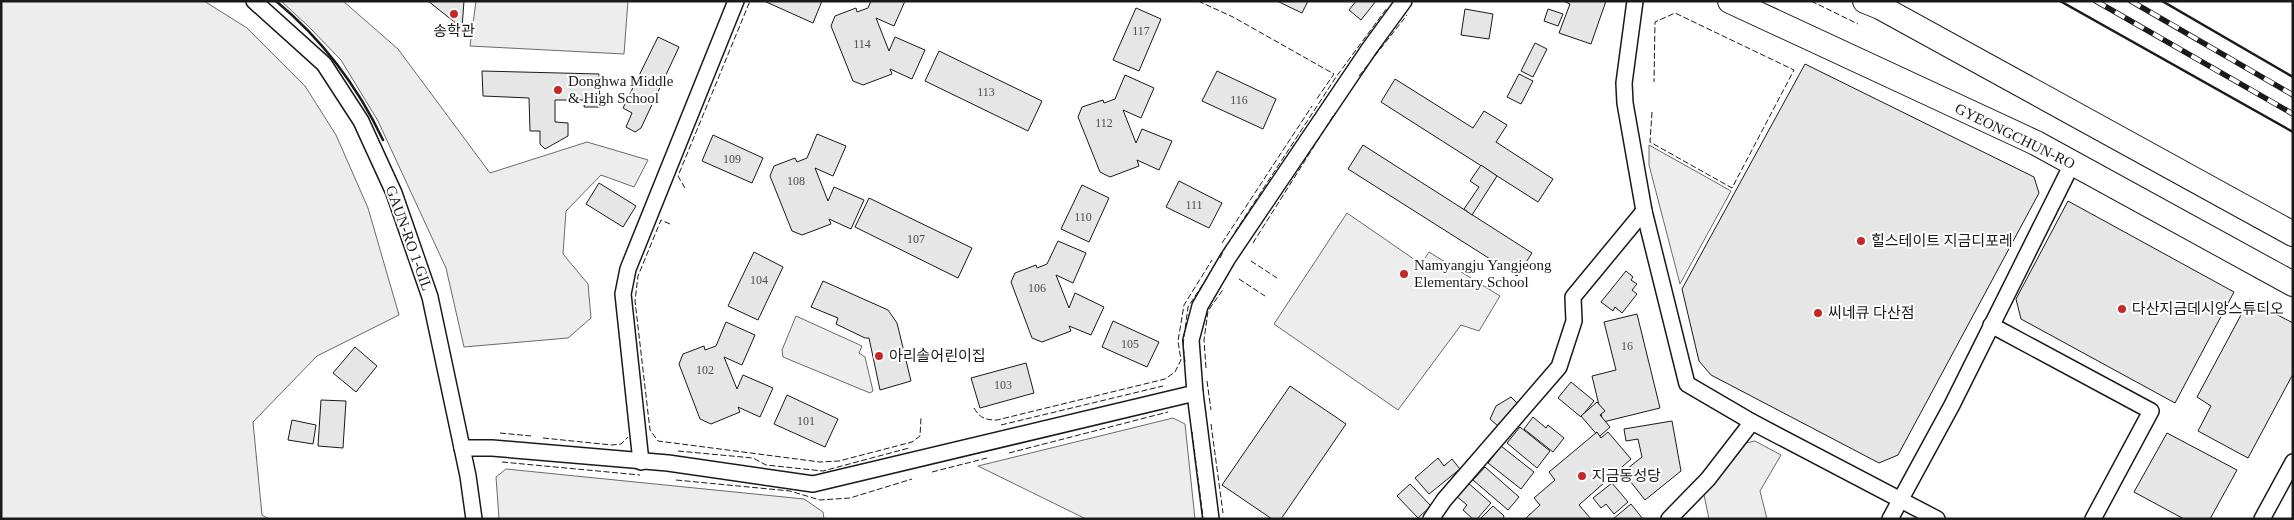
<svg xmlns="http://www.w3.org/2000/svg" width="2294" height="520" font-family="'Times New Roman','Noto Sans KR',serif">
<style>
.green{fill:#ededed;stroke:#6a6a6a}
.building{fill:#e6e6e6;stroke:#1a1a1a}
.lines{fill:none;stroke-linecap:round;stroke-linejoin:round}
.minor-casing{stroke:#1a1a1a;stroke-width:18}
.primary-casing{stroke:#1a1a1a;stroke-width:26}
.minor{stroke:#fff;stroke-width:15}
.primary{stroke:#fff;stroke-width:24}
.rail-casing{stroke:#1a1a1a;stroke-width:5.5}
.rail{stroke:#fff;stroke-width:4;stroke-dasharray:11;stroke-linecap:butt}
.fence{stroke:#1a1a1a;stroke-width:1;stroke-dasharray:6 2.5;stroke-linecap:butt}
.wall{stroke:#1a1a1a;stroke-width:2.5}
.poi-dot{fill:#c62828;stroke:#fff;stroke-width:2}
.labels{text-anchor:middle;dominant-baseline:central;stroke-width:4;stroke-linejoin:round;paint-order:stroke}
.number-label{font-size:12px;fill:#4d4d4d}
.poi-label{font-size:15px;fill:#1a1a1a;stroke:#fff;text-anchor:start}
.street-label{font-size:15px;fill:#1a1a1a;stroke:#fff}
</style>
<rect width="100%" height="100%" fill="#fff"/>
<g class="green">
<path d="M1,1H204L247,28L305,86L336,135L368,208L399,315L317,356L253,422L262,515L269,519H1Z"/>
<path d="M281,1H343L398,49L490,173L587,142L648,160L634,187L601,175L566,211L563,254L588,284L591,318L568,338L464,347L446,268L378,121L341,60L308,26Z"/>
<path d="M476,1H628L624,54L470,46Z"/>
<path d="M1649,145L1731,191L1680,284L1649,165Z"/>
<path d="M1347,213L1421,264L1429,252L1500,296L1479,331L1461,325L1398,410L1274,324Z"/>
<path d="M796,316L862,346L859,353L865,357L873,391L870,393L783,357L782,350Z"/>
<path d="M1173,418L1185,424L1195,519H1086L978,466Z"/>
<path d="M1755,441L1781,455L1760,491L1767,519H1709L1704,495L1741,444Z"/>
<path d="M506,469L804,499L823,512L824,519H499L496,477Z"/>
</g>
<g class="building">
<path d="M428,1H464L462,28Z"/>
<path d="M764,1H822L813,23Z"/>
<path d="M871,1H905L894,26L876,18L889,51L895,37L925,50L912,79L890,69L892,74L863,85L853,81L831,26L835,16L856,8L857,12L868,8Z"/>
<path d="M1277,1H1308L1302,13Z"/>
<path d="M1356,1H1376L1361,20L1349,10Z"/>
<path d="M1563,1H1606L1591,44L1559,33L1570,4Z"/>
<path d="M1136,8L1161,19L1139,71L1113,60Z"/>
<path d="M1465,9L1493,14L1489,39L1461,35Z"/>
<path d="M1548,9L1563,14L1558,26L1544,21Z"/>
<path d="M658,37L679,47L641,128L635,132L626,127L632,113L623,108Z"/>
<path d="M1535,43L1547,49L1533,77L1521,71Z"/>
<path d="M939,51L1042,101L1028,131L925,81Z"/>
<path d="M1805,64L2034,177L2039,193L1898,455L1879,463L1711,375L1699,361L1682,289Z"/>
<path d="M482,71L599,74L600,107H584L585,100H555V122L568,123V136L545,149L540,144V131H530L529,98L483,96Z"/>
<path d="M1217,71L1276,99L1263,129L1202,101Z"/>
<path d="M1519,74L1533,81L1521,104L1507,97Z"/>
<path d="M1125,75L1154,88L1141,118L1123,110L1136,143L1142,129L1172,141L1159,170L1137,160L1139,166L1110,177L1100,172L1078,117L1082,107L1103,100L1104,103L1115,99Z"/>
<path d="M1395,79L1473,128L1484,111L1507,125L1496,142L1553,179L1538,202L1381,102Z"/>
<path d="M817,134L846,146L833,176L815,168L828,201L834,187L864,200L851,229L829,219L831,224L802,235L792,231L770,176L774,166L795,158L797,162L807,158Z"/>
<path d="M713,135L763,158L752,183L702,161Z"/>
<path d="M1363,145L1532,253L1517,276L1348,169Z"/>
<path d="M1481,165L1497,176L1472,215L1464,209L1479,187L1470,181Z"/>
<path d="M1179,181L1222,203L1209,228L1166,207Z"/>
<path d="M599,183L636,206L623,227L586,204Z"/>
<path d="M1082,185L1109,198L1089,242L1061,229Z"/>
<path d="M869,198L972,248L958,278L855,227Z"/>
<path d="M2068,201L2234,292L2175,403L2021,319L2016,299Z"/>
<path d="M1058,241L1086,253L1073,283L1056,275L1069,308L1075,293L1104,307L1091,335L1069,326L1071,331L1042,342L1032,338L1011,282L1015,273L1036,265L1037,268L1047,264Z"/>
<path d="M754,252L783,267L758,320L728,306Z"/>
<path d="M1626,271L1633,277L1631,280L1637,284L1632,290L1637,294L1622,313L1615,307L1613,311L1601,302Z"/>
<path d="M823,281L888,310L897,323L911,381L880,390L869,338H865L836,324L838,318L811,307Z"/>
<path d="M2249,300L2293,323V374L2248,458L2198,431L2211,406L2197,397Z"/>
<path d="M1637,314L1660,408L1603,422L1592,376L1616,370L1604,322Z"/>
<path d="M1113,321L1159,342L1147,367L1102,347Z"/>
<path d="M726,322L755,335L742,365L724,357L737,389L743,375L773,388L760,417L738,407L740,412L711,424L700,419L679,364L683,354L704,346L705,350L716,346Z"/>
<path d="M355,347L377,366L356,392L333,373Z"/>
<path d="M1026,363L1034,393L980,408L971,378Z"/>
<path d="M1571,382L1594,401L1581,417L1558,398Z"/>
<path d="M1290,386L1346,424L1281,519H1272L1222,485Z"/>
<path d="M787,395L838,419L825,447L774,424Z"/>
<path d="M1511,397L1518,404L1498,426L1490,419L1496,406Z"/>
<path d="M321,400L346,401L343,448L318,446Z"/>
<path d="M1597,402L1605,411L1600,415L1610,427L1599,437L1581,416Z"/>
<path d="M1533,417L1546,428L1548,425L1564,438L1553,452L1524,429Z"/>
<path d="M292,420L316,425L313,444L288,440Z"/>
<path d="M1672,421L1681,471L1645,500L1623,472L1642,457L1638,439L1626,441L1624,429Z"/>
<path d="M1520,427L1550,451L1537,468L1507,443Z"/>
<path d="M1597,432L1601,438L1608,432L1631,459L1579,505L1591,519H1525L1540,505L1534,498L1555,480L1549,472Z"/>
<path d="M2167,433L2237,470L2210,519H2184L2134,492Z"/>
<path d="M1501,446L1534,472L1521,489L1488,463Z"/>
<path d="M1438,458L1444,466L1452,459L1460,469L1429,494L1415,478Z"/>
<path d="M1485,467L1519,497L1508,510L1473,480Z"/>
<path d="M1467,482L1491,503L1477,519H1473L1463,510L1467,505L1455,495Z"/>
<path d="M1612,483L1628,502L1614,514L1606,504L1601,508L1593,498Z"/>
<path d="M1410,484L1431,506L1418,518L1397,496Z"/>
<path d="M1631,504L1643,519H1613Z"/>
<path d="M1493,506L1504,516L1503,519H1480Z"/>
</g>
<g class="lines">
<g class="minor-casing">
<g id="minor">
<path d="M254,1L324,64L361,121L394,193L430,297L468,476L474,519"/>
<path d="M1635,1L1624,83L1625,103L1644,211L1687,384L1752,422L1708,479L1669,519"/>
<path d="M1991,325L2151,411L2093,519"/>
<path d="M1752,422L1937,519"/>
<path d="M462,448H492L668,463L813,484L1195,393"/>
<path d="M641,462L623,294L628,269L736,1"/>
<path d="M1211,519L1195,393L1191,340L1200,306L1228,258L1369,49L1404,1"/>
<path d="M1431,519L1444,500L1559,367L1574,321L1573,297L1644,211"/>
<path d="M1890,519L1952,405L2072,164"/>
<path d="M2262,519L2293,462"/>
</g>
</g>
<g class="primary-casing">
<g id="primary">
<path d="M1730,1L2036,143L2293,284"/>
<path d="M1865,1L1880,7L2293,234"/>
</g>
</g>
<use href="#minor" class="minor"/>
<use href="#primary" class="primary"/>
<g class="rail-casing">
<g id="rail">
<path d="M2096,1L2293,114"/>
<path d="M2131,1L2293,95"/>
</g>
</g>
<use href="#rail" class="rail"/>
<g class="fence">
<path d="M1198,1L1233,17L1334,74L1316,100"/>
<path d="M1811,1L1858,24"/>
<path d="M1359,76L1407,15"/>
<path d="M1652,112L1650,142L1732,188L1794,70L1675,13L1655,22L1654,82"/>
<path d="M685,188L678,176L750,1"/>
<path d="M670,224L661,220L638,276L635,301L650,430L658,441L820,462L839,461L912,442L920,436L921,418"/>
<path d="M1235,232L1336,77L1387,8"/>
<path d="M1222,243L1312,106"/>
<path d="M1253,243L1335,113"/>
<path d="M1220,258L1227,244"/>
<path d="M1251,261L1277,278"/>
<path d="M1239,279L1265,296"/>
<path d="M1185,362L1183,345L1188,307L1207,278"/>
<path d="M1206,368L1204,340L1208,311L1224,288"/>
<path d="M1207,381L1211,410"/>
<path d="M974,408C980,418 985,420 997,420L1165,379L1175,372L1181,360L1178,341L1184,305L1212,260"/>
<path d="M1211,424L1223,513"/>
<path d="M1001,425L1163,386"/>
<path d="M1192,432L1203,517"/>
<path d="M500,433L531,436"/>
<path d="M543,438L612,445L621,444L628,437"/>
<path d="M678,451L753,458L766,465L823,471L909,448"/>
<path d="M1009,453L1168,412"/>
<path d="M502,462L640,475"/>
<path d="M932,472L987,458"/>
<path d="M676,480L790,491L820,500L850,498L912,479"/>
</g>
<g class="wall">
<path d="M276,1C323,40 357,85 383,140"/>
<path d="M2060,1L2293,132"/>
<path d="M2162,1L2293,77"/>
</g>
</g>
<g class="poi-dot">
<circle cx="454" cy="14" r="5"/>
<circle cx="558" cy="90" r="5"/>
<circle cx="1861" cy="241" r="5"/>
<circle cx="1404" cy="274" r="5"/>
<circle cx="2122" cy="309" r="5"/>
<circle cx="1818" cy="313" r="5"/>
<circle cx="879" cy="356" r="5"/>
<circle cx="1582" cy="476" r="5"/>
</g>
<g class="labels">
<g class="number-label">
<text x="1141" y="31">117</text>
<text x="862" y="44">114</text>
<text x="986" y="92">113</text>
<text x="1239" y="100">116</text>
<text x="1104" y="123">112</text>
<text x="732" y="159">109</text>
<text x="796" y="181">108</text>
<text x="1194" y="205">111</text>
<text x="1083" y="217">110</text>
<text x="916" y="239">107</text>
<text x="759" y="280">104</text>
<text x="1037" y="288">106</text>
<text x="1130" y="344">105</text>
<text x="1627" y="346">16</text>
<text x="705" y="370">102</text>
<text x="1003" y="385">103</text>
<text x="806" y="421">101</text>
</g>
<g class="poi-label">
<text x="454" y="31" text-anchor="middle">송학관</text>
<text x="568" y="81">Donghwa Middle<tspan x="568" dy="17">&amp; High School</tspan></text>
<text x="1871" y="241">힐스테이트 지금디포레</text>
<text x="1414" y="265">Namyangju Yangjeong<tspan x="1414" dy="17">Elementary School</tspan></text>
<text x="2132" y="309">다산지금데시앙스튜디오</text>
<text x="1828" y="313">씨네큐 다산점</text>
<text x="889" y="356">아리솔어린이집</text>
<text x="1592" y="476">지금동성당</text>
</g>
<g class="street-label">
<text transform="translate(2015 136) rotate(26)">GYEONGCHUN-RO</text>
<text transform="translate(409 238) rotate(70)">GAUN-RO 1-GIL</text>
</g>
</g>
<rect width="2294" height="520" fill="none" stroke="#1a1a1a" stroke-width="5"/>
</svg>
